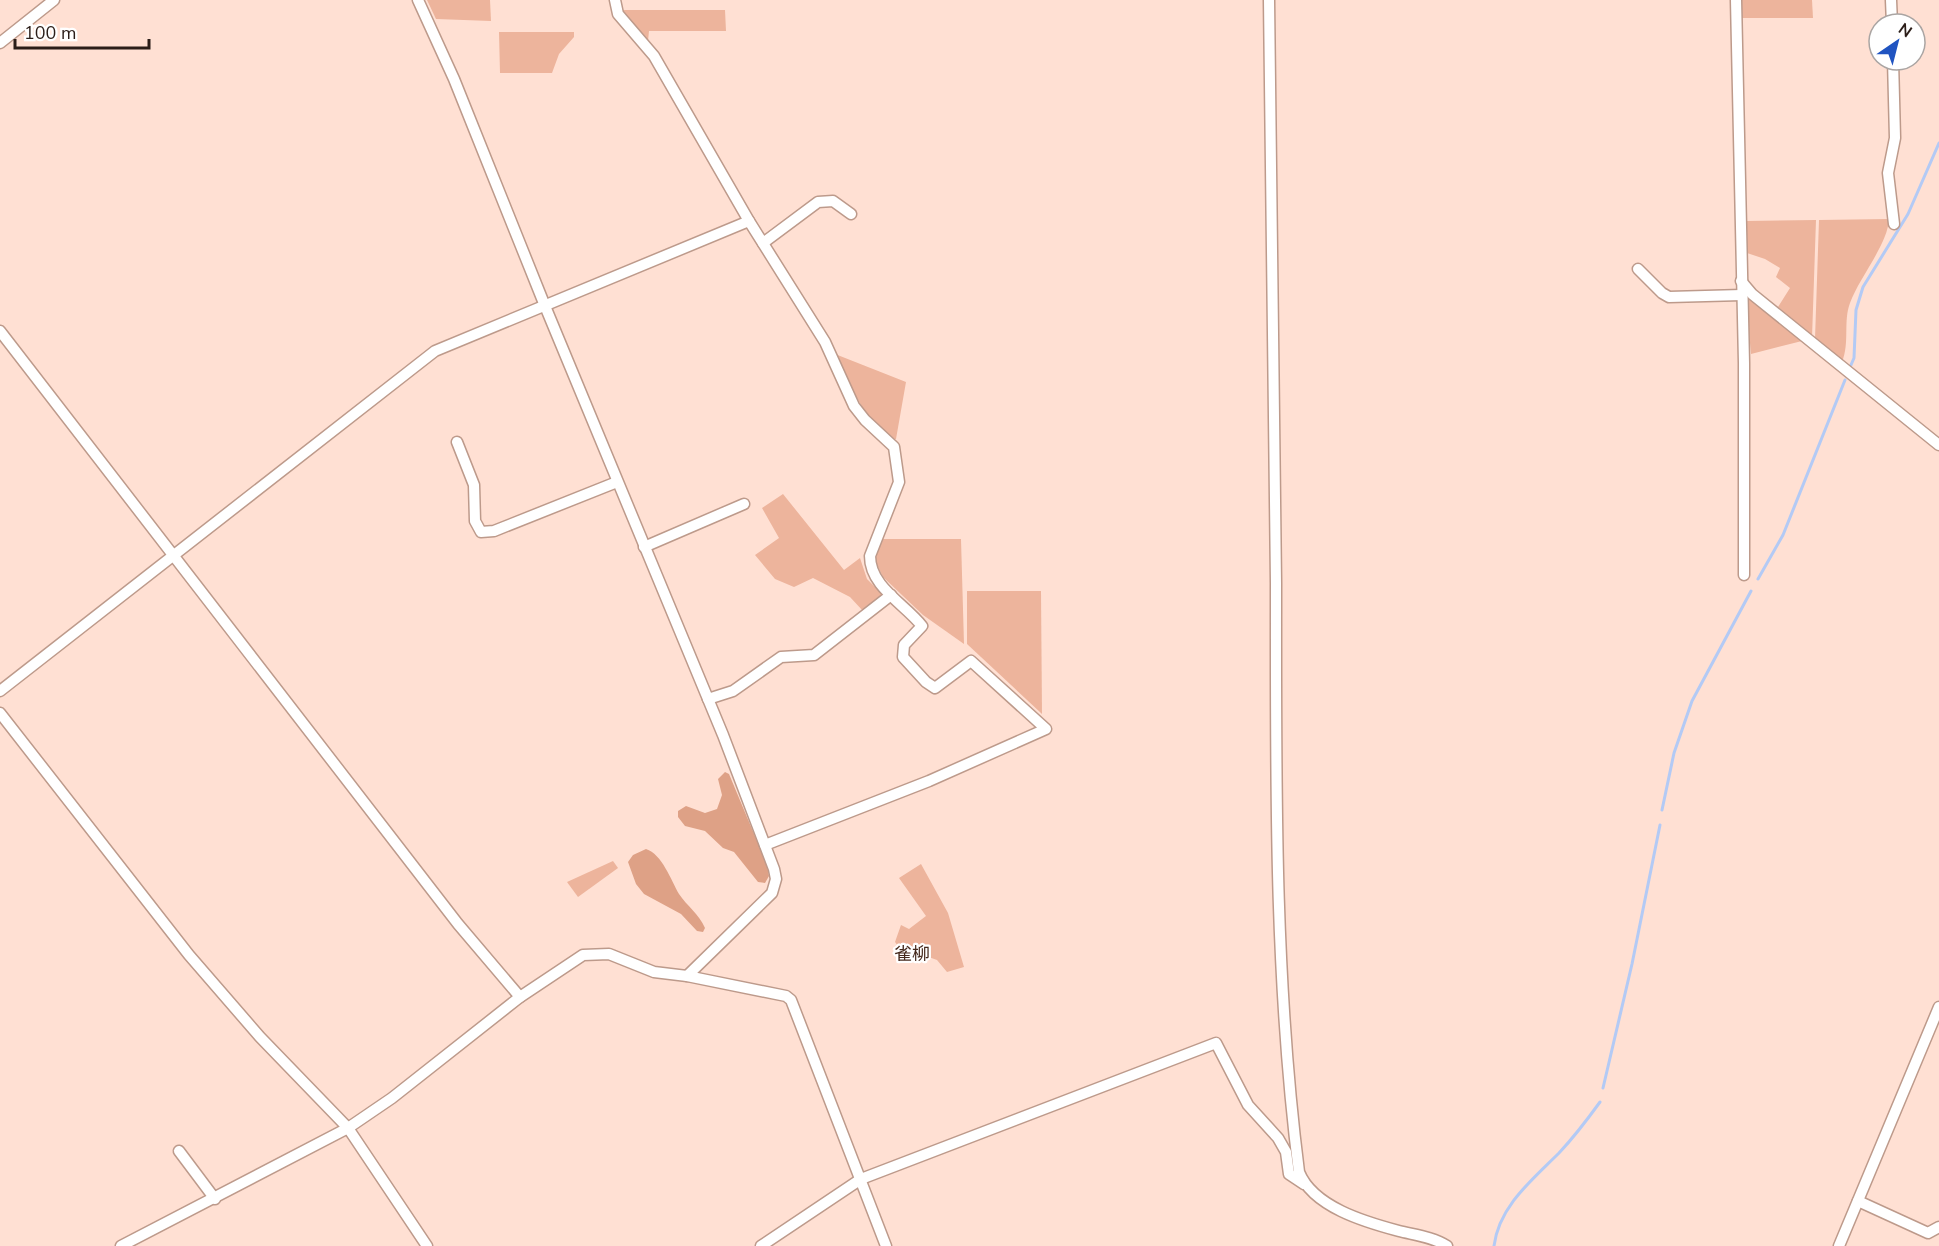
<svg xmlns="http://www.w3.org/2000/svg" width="1939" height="1246" font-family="'Nunito Sans','Noto Sans JP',sans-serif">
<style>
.green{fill:#edb49c}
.forest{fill:#dea186}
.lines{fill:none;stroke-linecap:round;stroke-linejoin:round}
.stream{stroke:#b3caf5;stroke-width:3}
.minor-casing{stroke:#bd9a8b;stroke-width:13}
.minor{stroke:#fff;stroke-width:10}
.labels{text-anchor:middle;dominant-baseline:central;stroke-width:4.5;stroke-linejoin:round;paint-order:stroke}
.neighbourhood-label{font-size:18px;fill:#45291d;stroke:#fff}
</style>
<rect width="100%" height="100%" fill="#ffe0d3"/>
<g class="green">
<path d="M427,0H490L491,21L436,19Z"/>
<path d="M1741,0H1812L1813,18H1741Z"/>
<path d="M621,10H725L726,31H649L648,41Z"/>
<path d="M499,32H574V37L559,54L552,73H500Z"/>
<path d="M1889,219C1888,244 1859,278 1850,303C1843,321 1850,343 1842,362L1815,339L1819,220Z"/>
<path d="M1816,220L1812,338L1778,307L1790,288L1776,277L1780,268L1765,259L1747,253L1746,221Z"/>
<path d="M1748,297L1802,341L1751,354L1746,300Z"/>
<path d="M835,354L906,382L896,439C874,441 844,372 835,354Z"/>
<path d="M783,494L844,570L860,558L867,579L884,596L863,611L850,597L813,578L794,587L775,579L755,555L779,538L762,508Z"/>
<path d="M881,539H961L964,644L923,615L883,577L875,561Z"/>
<path d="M967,591H1041L1042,714L967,644Z"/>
<path d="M613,861L618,868L578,897L567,882Z"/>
<path d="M921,864L948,913L964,967L947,972L937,960L898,946L895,942L901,925L909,929L926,916L899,878Z"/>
</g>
<g class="forest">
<path d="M725,772L729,774L767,865L769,876L765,883L758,882L734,852L723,848L705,831L685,826L678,817V811L686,806L705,813L717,809L722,795L718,779Z"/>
<path d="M646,849C662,854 671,880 679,894C687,906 699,914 705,928L703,932L697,931L681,914L644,894L636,884L628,862L633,855Z"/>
</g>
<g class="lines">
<g class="stream">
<path d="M1851,365L1854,358L1856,310L1863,287L1908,214L1939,143"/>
<path d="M1758,579L1783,535L1845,380"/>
<path d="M1662,810L1674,753L1692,701L1751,591"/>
<path d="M1603,1088L1632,964L1660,825"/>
<path d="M1494,1246C1499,1206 1533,1179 1559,1153C1574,1137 1587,1120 1600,1102"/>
</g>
<g class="minor-casing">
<g id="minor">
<path d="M418,0L454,79L545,306L723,735L774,869L776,879L772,893L687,976"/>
<path d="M615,0L618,14L654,56L749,221L825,342L854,406L865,420L894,447L899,482L870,556C870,587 905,604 922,626L904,645L903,657L926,682L935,688L971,661L1046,729L929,781L765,845"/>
<path d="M1269,0C1272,195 1275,389 1276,583C1276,780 1274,977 1299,1172C1313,1207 1365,1222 1399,1231C1415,1235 1433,1237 1447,1246"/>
<path d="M1736,0L1744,363V575"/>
<path d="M1891,0L1892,24"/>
<path d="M0,43L54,0"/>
<path d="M1893,60L1895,138L1888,173L1894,224"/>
<path d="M763,243L818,202L833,201L851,214"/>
<path d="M1638,269L1662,293L1669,297L1742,295"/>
<path d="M1741,281L1752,294L1939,445"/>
<path d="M0,331L458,924L520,997"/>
<path d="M457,442L474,485L475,521L481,532L494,531L617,482"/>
<path d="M644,547L744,504"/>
<path d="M0,691L435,351L749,221"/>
<path d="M708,699L733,691L781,657L814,655L891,595"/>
<path d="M0,713L189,955L260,1037L348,1128L427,1246"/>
<path d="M179,1151L215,1199"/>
<path d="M1858,1201L1928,1233L1939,1227"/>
<path d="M121,1246L348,1128L392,1098L520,997L583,955L609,954L654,972L687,976L786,996L791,1000L886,1246"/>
<path d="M761,1246L861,1179L1216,1043L1248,1105L1278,1138L1286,1152L1289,1174L1304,1184"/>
<path d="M1839,1246L1939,1007"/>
</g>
</g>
<use href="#minor" class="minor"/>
</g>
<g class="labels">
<g class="neighbourhood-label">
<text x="912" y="954">雀柳</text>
</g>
</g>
<g transform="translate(1897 42) rotate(35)"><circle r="28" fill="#ffffff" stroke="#aaa5a3" stroke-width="1.5"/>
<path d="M0-4.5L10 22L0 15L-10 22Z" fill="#2054c1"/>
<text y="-9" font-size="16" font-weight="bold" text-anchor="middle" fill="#2b1d18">N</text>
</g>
<path d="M15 39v9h134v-9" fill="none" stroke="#2b1d18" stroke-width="3"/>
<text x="24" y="39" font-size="18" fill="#2b1d18" stroke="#ffffff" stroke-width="4.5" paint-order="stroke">100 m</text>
</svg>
